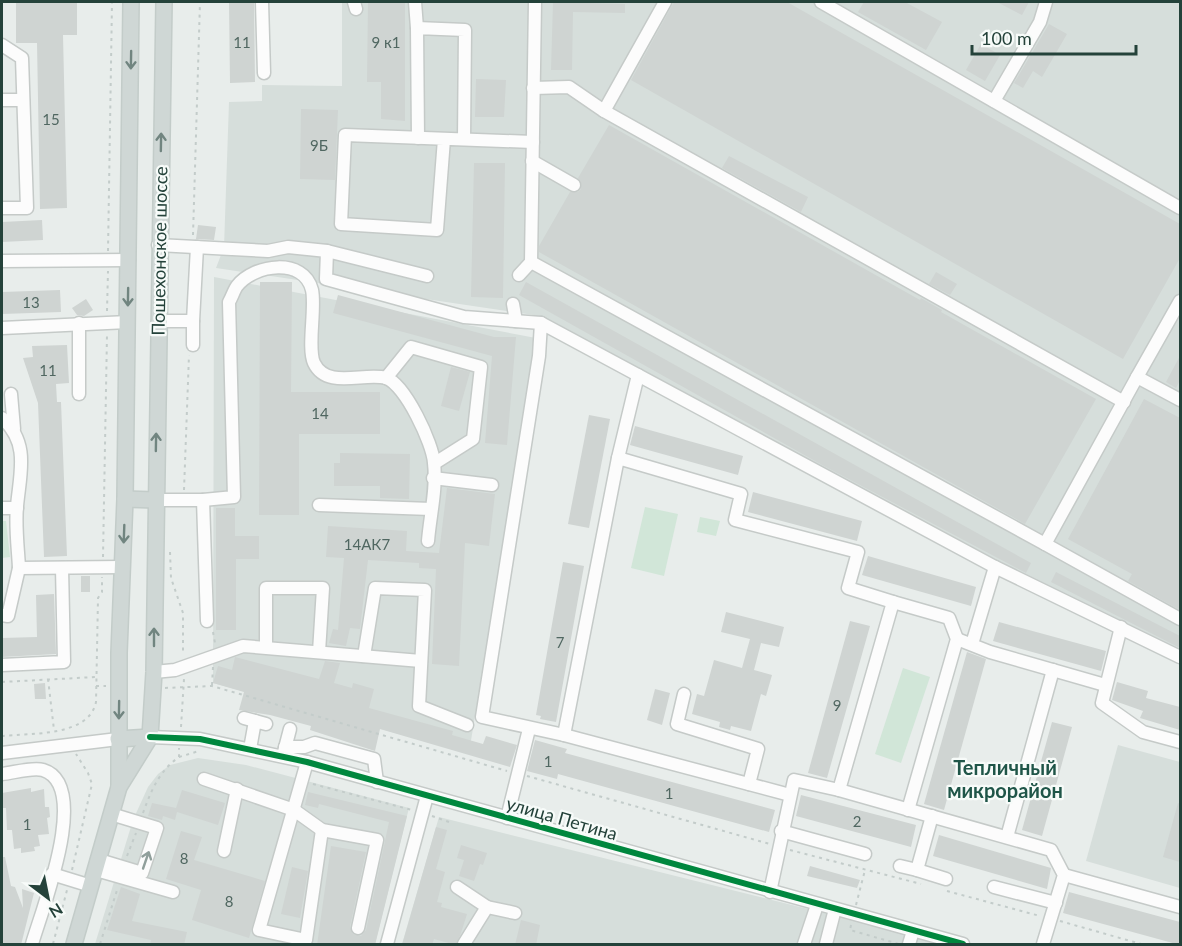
<svg xmlns="http://www.w3.org/2000/svg" width="1182" height="946" font-family="Lato,sans-serif">
<style>
.built{fill:#d6dedb}
.green{fill:#d1e6d8}
.building{fill:#cfd4d2}
.lines{fill:none;stroke-linecap:round;stroke-linejoin:round}
.minor-casing{stroke:#c5cac8;stroke-width:15}
.major-casing{stroke:#c3ccc9;stroke-width:18}
.path{stroke:#c3ccca;stroke-width:2;stroke-dasharray:3 4.5;stroke-linecap:butt}
.minor{stroke:#fcfcfc;stroke-width:12}
.major{stroke:#cfd7d5;stroke-width:15}
.cycleway-casing{stroke:#f7fbf9;stroke-width:10}
.cycleway{stroke:#00873e;stroke-width:6}
.oneway{stroke:#718580}
.oneway2{stroke:#909f9b}
.labels{text-anchor:middle;dominant-baseline:central;stroke-width:4.5;stroke-linejoin:round;paint-order:stroke}
.number-label{font-size:15px;fill:#506761}
.street-label{font-size:18px;fill:#24423a;stroke:#f7fbf9}
.neighbourhood-label{font-size:20px;font-weight:bold;fill:#1f5548;stroke:#f7fbf9}
</style>
<rect width="100%" height="100%" fill="#e8edeb"/>
<g class="built">
<path d="M342,2H1180V661L996,569L534,315L216,268L224,247L229,102L262,101V85L342,86Z"/>
<path d="M214,277L536,338L469,753L213,683Z"/>
<path d="M1118,745L1180,762V888L1086,861Z"/>
<path d="M198,758L246,765L409,808L375,944H95L133,820L148,787L158,774L170,765Z"/>
<path d="M439,817L828,914L820,944H402Z"/>
<path d="M840,916L941,944H832Z"/>
</g>
<g class="green">
<path d="M645,507L678,514L664,576L631,568Z"/>
<path d="M700,517L720,521L716,536L697,532Z"/>
<path d="M2,521H6L10,557L2,558Z"/>
<path d="M903,668L930,677L901,763L875,754Z"/>
</g>
<g class="building">
<path d="M16,2H77V35H63L67,208L40,209L37,43H16Z"/>
<path d="M229,2H254L255,82L230,83Z"/>
<path d="M368,2H405V121L381,119V82H367Z"/>
<path d="M553,2L625,4V13L573,12L572,70H551Z"/>
<path d="M674,2H787L1180,224V258L1123,359L631,80Z"/>
<path d="M864,2H905L942,22L926,50L858,12Z"/>
<path d="M997,2H1029L1022,15Z"/>
<path d="M1049,24L1067,34L1042,77L1033,71L1023,88L1014,83Z"/>
<path d="M981,44L1000,55L985,81L966,70Z"/>
<path d="M476,79L506,80L504,117H475Z"/>
<path d="M301,109L338,110L335,180L300,179Z"/>
<path d="M609,125L920,300L921,298L942,310L941,312L1096,399L1025,524L539,252V246L570,192H578L581,189L578,178Z"/>
<path d="M729,156L808,197L801,212L722,168Z"/>
<path d="M474,163H505L503,298L471,297Z"/>
<path d="M42,220L43,240L2,242V222Z"/>
<path d="M198,225L216,227L214,240L196,239Z"/>
<path d="M936,272L957,284L950,295L929,284Z"/>
<path d="M260,282H292L291,392H380V434H299V515H259Z"/>
<path d="M526,282L1031,563L1026,573L824,466L519,295Z"/>
<path d="M60,290L61,312L2,314V292Z"/>
<path d="M338,295L494,337H516L507,445L485,443L492,356L333,313Z"/>
<path d="M86,299L93,310L84,316L77,315L72,308Z"/>
<path d="M67,345L69,383L56,384L57,402H61L67,556L44,557L38,403L23,358L33,357L32,346Z"/>
<path d="M1180,356V380L1176,388L1166,382Z"/>
<path d="M451,367L470,372L459,411L441,406Z"/>
<path d="M1144,399L1180,418V610L1128,581L1132,574L1068,539Z"/>
<path d="M589,415L610,419L589,528L568,524Z"/>
<path d="M635,426L743,456L738,475L630,445Z"/>
<path d="M340,453L410,454L409,499L380,498V486H334V463H340Z"/>
<path d="M447,488L495,494L489,546L465,543L459,666L432,664L436,569L419,568V563L368,560L360,629L350,628L346,646L329,643L333,629L338,630L344,558L326,557L328,526L407,531L406,551L439,553Z"/>
<path d="M753,492L862,521L857,541L748,512Z"/>
<path d="M216,508H235V536H259V559H236V630H216Z"/>
<path d="M868,556L976,587L971,606L862,575Z"/>
<path d="M563,562L584,566L556,722L540,719L541,716L536,715Z"/>
<path d="M1056,572L1180,636V648L1051,582Z"/>
<rect x="81" y="576" width="9" height="16"/>
<path d="M54,594L56,654L2,657V638L37,637L36,595Z"/>
<path d="M726,612L784,627L779,647L761,643L754,670L772,675L766,696L761,694L751,731L731,726L730,730L719,727L720,722L692,714L697,694L704,696L714,660L742,668L750,639L721,632Z"/>
<path d="M850,621L870,626L827,778L808,773Z"/>
<path d="M999,622L1106,651L1101,671L993,641Z"/>
<path d="M967,652L986,659L944,810L924,804Z"/>
<path d="M235,657L319,679L325,661L340,663L334,683L352,688L353,683L374,689L369,708L453,731L452,735L483,744L486,736L517,745L510,767L380,729L375,751L310,730L311,726L270,715L239,710L244,692L213,683L218,666L232,670Z"/>
<path d="M1117,682L1148,691L1146,698L1180,707V730L1140,718L1143,711L1112,700Z"/>
<path d="M45,683L46,699H35L34,684Z"/>
<path d="M655,689L670,693L662,725L647,720Z"/>
<path d="M1052,722L1072,727L1042,836L1022,830Z"/>
<path d="M535,740L567,749L565,753L775,810L769,832L558,774L557,779L527,771Z"/>
<path d="M31,788V792L44,789L45,807H49L50,817L47,818L49,834L38,835L40,846L34,847L35,851L21,853V848L14,849L12,830H7L6,808H2V793Z"/>
<path d="M182,790L225,803L218,825L177,812L175,820L163,816L162,820L148,816L152,803L176,808Z"/>
<path d="M308,792L407,816L375,945H317L331,846L366,852L350,927L353,934L361,936L366,930L389,822L319,804L318,808L305,805Z"/>
<path d="M801,795L916,825L911,847L796,816Z"/>
<path d="M1178,803L1180,804V862L1163,857Z"/>
<path d="M436,827L447,830L436,869L445,872L437,902L442,903L441,907L467,914L461,933L456,945L434,939L432,945H402Z"/>
<path d="M181,831L202,837L194,860L265,881L249,938L192,920L201,890L166,879Z"/>
<path d="M939,835L1051,868L1047,889L933,856Z"/>
<path d="M461,845L487,853L483,865L480,864L474,881L459,876L464,860L457,858Z"/>
<path d="M2,857H5L11,886L15,887L23,908L22,889L34,893L21,945H2Z"/>
<path d="M810,866L860,880L857,888L807,876Z"/>
<path d="M292,867L308,871L300,918L281,914Z"/>
<path d="M121,887L140,894L132,921L187,932L184,945H150L151,940L107,930Z"/>
<path d="M1069,892L1180,922V945L1063,913Z"/>
<path d="M521,920L540,925L536,945H515Z"/>
</g>
<g class="lines">
<g class="minor-casing">
<g id="minor">
<path d="M262,2L264,73"/>
<path d="M354,2L356,9"/>
<path d="M415,2L417,28"/>
<path d="M665,2L604,111L1124,402"/>
<path d="M821,2L1180,208"/>
<path d="M2,45L22,58L27,208H2"/>
<path d="M533,88L569,87L604,111"/>
<path d="M2,100H23"/>
<path d="M994,101L1040,22L1046,2"/>
<path d="M418,138L417,28L465,30L464,139"/>
<path d="M444,139L437,230L341,224L345,135L533,142"/>
<path d="M532,161L574,185"/>
<path d="M158,245L268,251L288,247L327,251L326,279L464,317L541,323"/>
<path d="M327,251L427,276"/>
<path d="M2,261L129,260"/>
<path d="M531,262L1045,544"/>
<path d="M519,275L531,262L535,2"/>
<path d="M513,304L516,321"/>
<path d="M158,321H193L197,247"/>
<path d="M2,328L128,322"/>
<path d="M193,345V321"/>
<path d="M1137,377L1180,301"/>
<path d="M386,378L411,347L481,367L473,439L435,463"/>
<path d="M11,394L14,429"/>
<path d="M79,394V323"/>
<path d="M1180,400L1137,377L1045,544L1180,619"/>
<path d="M2,418C30,443 20,473 17,506C15,526 18,548 19,568L122,567"/>
<path d="M618,458L638,375"/>
<path d="M433,478L492,485"/>
<path d="M155,500H203L207,621"/>
<path d="M203,500L234,497L229,302C232,297 234,290 237,286C254,264 304,257 312,290C316,308 307,348 314,363C327,390 364,372 386,378C405,384 433,444 434,463C437,488 430,516 428,541"/>
<path d="M319,505L431,509"/>
<path d="M2,508H17"/>
<path d="M893,602L949,618L957,639L908,810"/>
<path d="M2,615L8,616L19,568"/>
<path d="M1121,627L1102,703L1143,732L1180,742"/>
<path d="M957,639L990,652L1105,685"/>
<path d="M972,644L995,567"/>
<path d="M266,647V588H323L319,652"/>
<path d="M364,656L375,588L425,590L419,706L467,725"/>
<path d="M2,665L64,662L62,568"/>
<path d="M154,672L175,670L243,646L421,661"/>
<path d="M684,694L677,724L758,749L749,784"/>
<path d="M244,718L255,721"/>
<path d="M564,735L790,795"/>
<path d="M150,737L200,739L307,762L963,944"/>
<path d="M285,747H304L315,743L374,759L377,782"/>
<path d="M250,749L255,721L266,724"/>
<path d="M284,752L290,729"/>
<path d="M2,753L118,739"/>
<path d="M307,762L259,930L306,940L322,830"/>
<path d="M2,774C13,773 32,767 43,770C92,785 41,912 32,944"/>
<path d="M204,779L294,810L322,830L377,840L358,928"/>
<path d="M839,790L1051,850L1064,875L1043,944"/>
<path d="M932,816L917,870L946,879"/>
<path d="M507,818L529,729"/>
<path d="M781,831L865,854"/>
<path d="M1007,837L1053,670"/>
<path d="M224,851L237,789"/>
<path d="M99,860L142,873L157,828L111,814"/>
<path d="M900,866L917,870"/>
<path d="M96,870L173,892"/>
<path d="M52,874L91,886"/>
<path d="M1064,875L1180,907"/>
<path d="M457,887L487,907"/>
<path d="M994,887L1056,903"/>
<path d="M770,892L794,780L839,790L893,602L848,588L858,552L735,520L741,494L618,458L564,735L482,717L539,356L541,323L995,567L1180,657"/>
<path d="M387,944L427,796"/>
<path d="M464,944L487,907L515,913"/>
<path d="M804,944L817,905"/>
<path d="M826,944L835,909"/>
<path d="M909,944L913,931"/>
</g>
</g>
<g class="major-casing">
<g id="major">
<path d="M125,499L155,500"/>
<path d="M118,739L150,737"/>
<path d="M119,787V653L125,499L131,2"/>
<path d="M74,944L119,787L150,737L154,672L164,2"/>
</g>
</g>
<g class="path">
<path d="M193,235L200,2"/>
<path d="M108,251L112,2"/>
<path d="M107,311L108,271"/>
<path d="M184,490L189,355"/>
<path d="M170,552L171,578L183,613V655"/>
<path d="M103,557L107,334"/>
<path d="M213,632L215,643"/>
<path d="M48,679L54,730"/>
<path d="M2,682L96,677"/>
<path d="M212,685L213,667"/>
<path d="M96,686H106"/>
<path d="M165,688L212,686L507,771"/>
<path d="M181,727L184,679"/>
<path d="M2,736C30,733 89,737 96,702L98,598L102,592V577"/>
<path d="M179,757L199,751"/>
<path d="M527,776L770,844"/>
<path d="M313,784L412,810"/>
<path d="M143,813C151,791 159,771 179,757V748"/>
<path d="M432,816L449,822"/>
<path d="M790,850L921,884"/>
<path d="M127,856L136,833"/>
<path d="M72,870L92,784L88,773L76,754"/>
<path d="M947,891L1040,916"/>
<path d="M856,905L865,870"/>
<path d="M1060,921L1141,944"/>
<path d="M851,925L850,930L899,944"/>
<path d="M53,944L67,890"/>
<path d="M100,944L118,887"/>
</g>
<use href="#minor" class="minor"/>
<use href="#major" class="major"/>
<g class="cycleway-casing">
<path id="cycleway" d="M150,737L200,739L307,762L963,944"/>
</g>
<use href="#cycleway" class="cycleway"/>
</g>
<defs><path id="oneway-shaft" d="M-6 0H5M1.5-3L5.5 0L1.5 3" fill="none" stroke-width="1.6" stroke-linecap="round" stroke-linejoin="round" transform="scale(1.5)"/></defs>
<g class="oneway">
<use href="#oneway-shaft" transform="translate(131 60) rotate(91)"/>
<use href="#oneway-shaft" transform="translate(161 142) rotate(-89)"/>
<use href="#oneway-shaft" transform="translate(128 297) rotate(91)"/>
<use href="#oneway-shaft" transform="translate(156 442) rotate(-89)"/>
<use href="#oneway-shaft" transform="translate(124 534) rotate(92)"/>
<use href="#oneway-shaft" transform="translate(154 637) rotate(-90)"/>
<use href="#oneway-shaft" transform="translate(119 710) rotate(91)"/>
</g>
<use class="oneway2" href="#oneway-shaft" transform="translate(146 860) rotate(-71)"/>
<g class="labels">
<g class="number-label">
<text x="242" y="42">11</text>
<text x="386" y="42">9 к1</text>
<text x="51" y="119">15</text>
<text x="319" y="145">9Б</text>
<text x="31" y="302">13</text>
<text x="48" y="370">11</text>
<text x="320" y="413">14</text>
<text x="367" y="544">14АК7</text>
<text x="560" y="642">7</text>
<text x="837" y="705">9</text>
<text x="548" y="761">1</text>
<text x="669" y="793">1</text>
<text x="857" y="821">2</text>
<text x="27" y="824">1</text>
<text x="184" y="858">8</text>
<text x="229" y="901">8</text>
</g>
<g class="street-label">
<text transform="translate(159 251) rotate(-89)">Пошехонское шоссе</text>
<text transform="translate(562 818) rotate(16)">улица Петина</text>
</g>
<g class="neighbourhood-label">
<text x="1005" y="767">Тепличный<tspan x="1005" dy="23">микрорайон</tspan></text>
</g>
</g>
<rect width="1182" height="946" fill="none" stroke="#24423a" stroke-width="6"/>
<g transform="translate(48 898) rotate(148)" stroke="#f7fbf9" stroke-width="4.5" paint-order="stroke">
<path d="M0-4.5L10 22L0 15L-10 22Z" fill="#24423a"/>
<text y="-9" font-size="16" font-weight="bold" text-anchor="middle" fill="#24423a">N</text>
</g>
<path d="M972 45v9h164v-9" fill="none" stroke="#24423a" stroke-width="3"/>
<text x="981" y="45" font-size="18" fill="#24423a" stroke="#f7fbf9" stroke-width="4.5" paint-order="stroke">100 m</text>
</svg>
